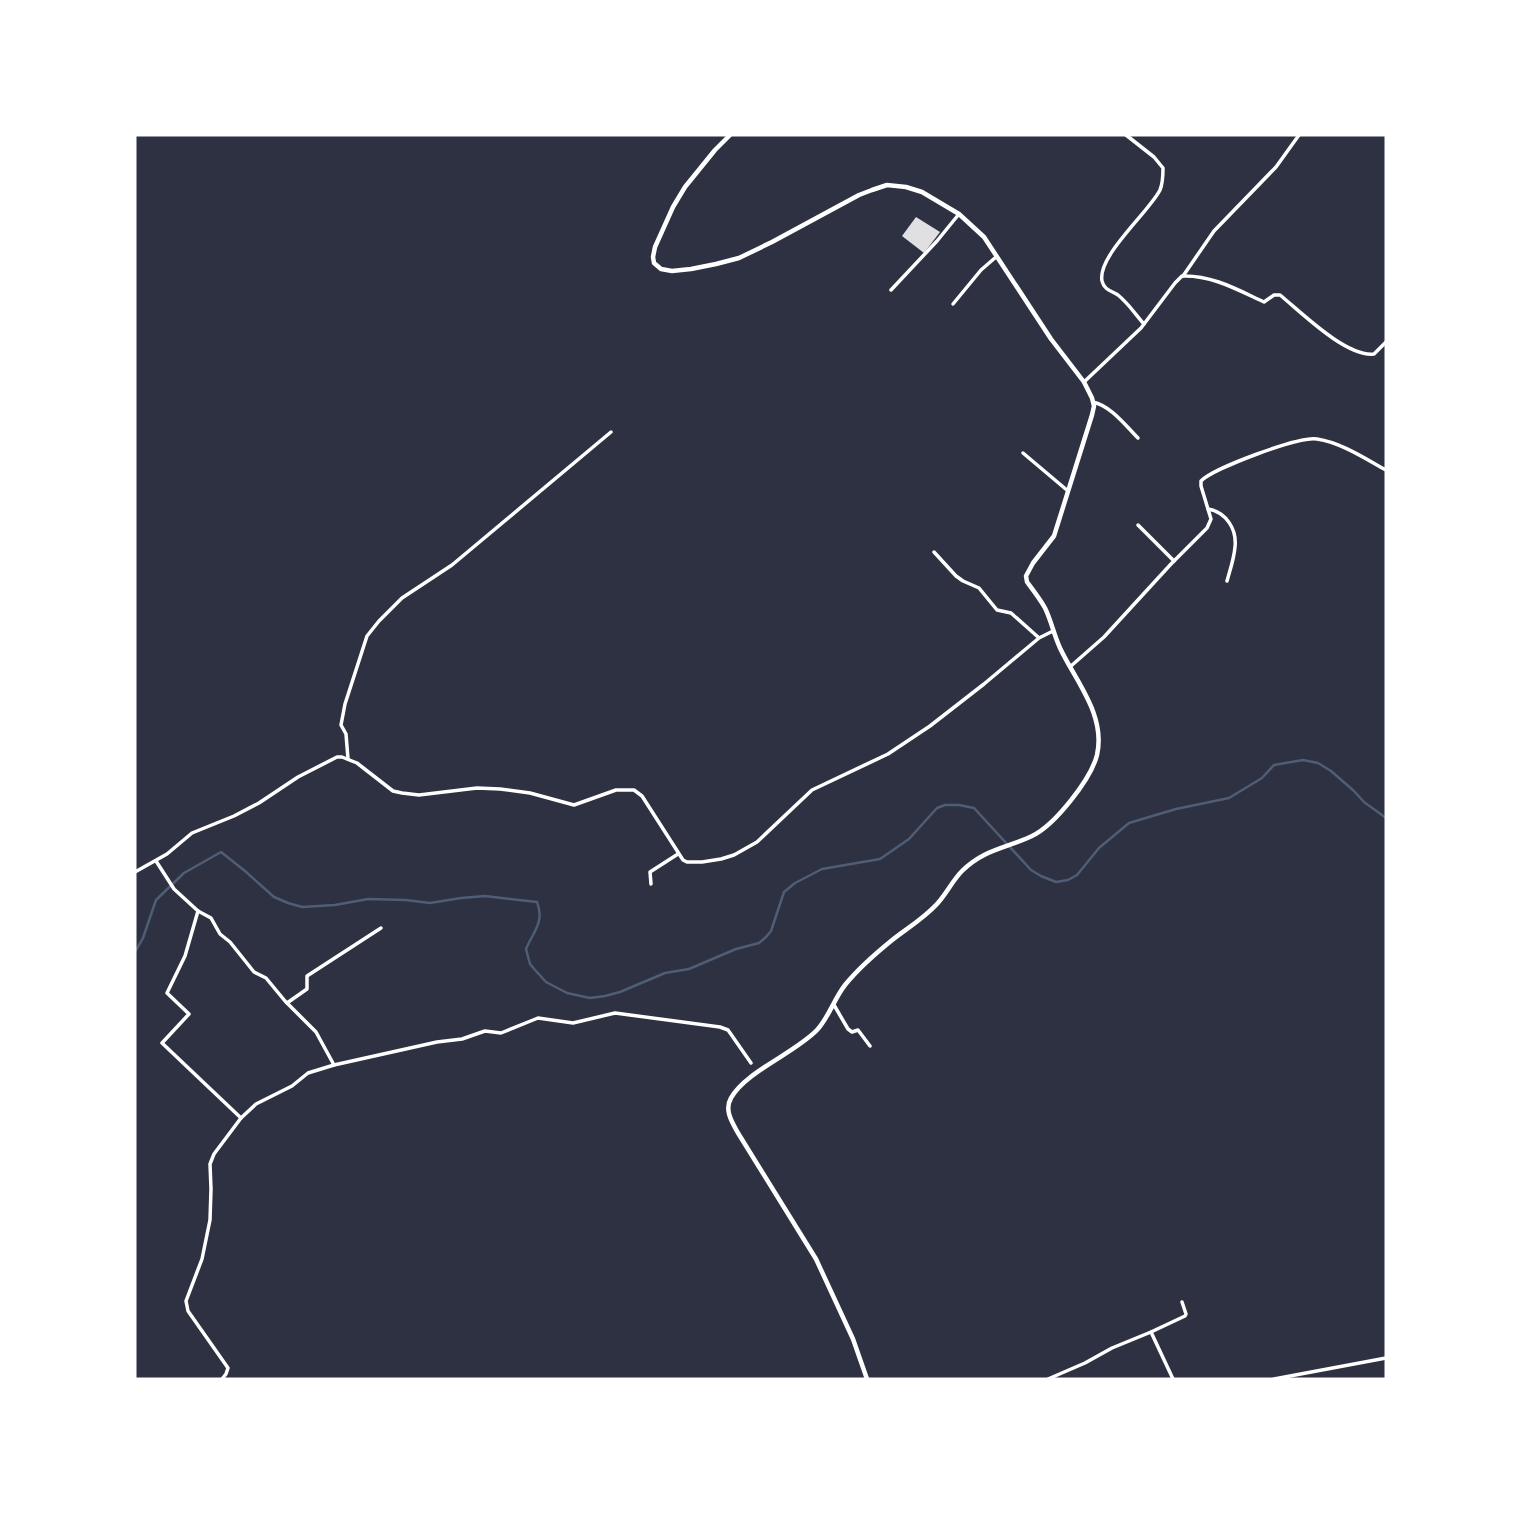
<svg xmlns="http://www.w3.org/2000/svg" width="1521" height="1514" font-family="'Public Sans',sans-serif">
<style>
.lines{fill:none;stroke-linecap:round;stroke-linejoin:round}
.stream{stroke:#4f5d75;stroke-width:2.5}
.building{fill:#e0e0e3}
.minor{stroke:#fff;stroke-width:3.5}
.tertiary{stroke:#fff;stroke-width:4.5}
</style>
<rect width="100%" height="100%" fill="#2d3142"/>
<g class="lines">
<path class="stream" d="M135,952L143,938L156,900L184,873L221,852L245,871L274,897L288,903L302,907L335,905L368,899L406,900L430,903L461,898L485,896L537,902C545,922 533,932 526,949L530,964L535,970L546,982L567,993L590,998L605,996L620,992L665,973L689,969L736,949L759,943L766,937L771,931L784,892L795,883L822,869L880,859L909,839L937,808L945,805H959L974,808L1031,870L1041,876L1056,882L1068,880L1077,875L1099,848L1129,823L1176,809L1229,798L1262,778L1274,765L1303,760L1318,763L1331,771L1354,791L1364,802L1386,818"/>
</g>
<path class="building" d="M916,217L940,232L924,253L902,236Z"/>
<g class="lines">
<g class="minor">
<path d="M1126,135L1154,157L1163,168C1163,175 1163,183 1160,190C1149,212 1097,256 1102,281C1104,290 1112,291 1118,295C1128,303 1136,315 1144,324"/>
<path d="M1183,276L1214,231L1276,167L1299,135"/>
<path d="M891,290L937,241L959,214"/>
<path d="M953,304L981,270L996,257"/>
<path d="M1084,382L1141,328L1175,283L1182,276C1212,275 1238,290 1264,302L1274,295H1280C1302,313 1346,357 1374,354L1386,342"/>
<path d="M1093,402C1111,406 1125,425 1138,438"/>
<path d="M1023,453L1068,491"/>
<path d="M1208,509C1226,512 1237,529 1235,547C1234,559 1230,570 1227,581"/>
<path d="M1138,525L1174,561"/>
<path d="M934,552L956,576L963,581L979,588L997,610L1011,613L1038,637"/>
<path d="M1071,666L1104,637L1171,564L1207,528L1211,519L1201,486V481C1214,468 1299,436 1317,439C1342,443 1364,458 1386,470"/>
<path d="M348,759L346,734L341,725L345,704L367,636L379,621L402,598L452,565L611,432"/>
<path d="M156,861L174,889L198,911L211,918L220,934L230,942L254,972L266,978L285,1001L316,1032L334,1065"/>
<path d="M135,872L167,854L192,833L234,816L259,803L298,777L337,757H342L357,763L393,791L402,793L419,795L477,788L500,789L530,793L574,805L616,790H634L642,796L683,860L687,862H702L721,859L734,855L757,842L812,790L888,754L930,726L984,684L1039,638L1053,631"/>
<path d="M651,884L650,872L678,854"/>
<path d="M198,911L185,956L167,993L189,1014L162,1043L241,1118"/>
<path d="M287,1003L307,989V976L381,928"/>
<path d="M834,1005L848,1029L852,1032L858,1030L870,1046"/>
<path d="M1151,1332L1185,1316L1186,1314L1182,1302"/>
<path d="M222,1379L226,1374L228,1368L188,1311L186,1301L202,1259L210,1220L211,1189L210,1164L214,1154L241,1118L256,1104L292,1086L308,1073L334,1065L437,1042L462,1039L485,1031L501,1033L538,1018L573,1023L615,1013L720,1027L728,1030L751,1063"/>
<path d="M1048,1379L1085,1363L1112,1348L1151,1332L1173,1379"/>
<path d="M1274,1379L1386,1358"/>
</g>
<path class="tertiary" d="M730,135L715,150L685,187L673,207L655,247L653,257L654,263L661,269L672,271L691,269L716,264L739,258L772,242L859,195L872,190L887,185L906,187L922,192L959,214L984,237L1051,339L1084,382L1092,398L1094,406L1092,415L1054,536L1033,563L1026,576L1027,582C1033,590 1040,599 1045,608C1051,620 1054,635 1060,648C1076,682 1106,715 1097,755C1091,779 1055,825 1032,836C1007,848 984,849 962,871C952,881 946,895 936,905C923,919 906,929 891,941C875,954 858,969 845,985C834,999 829,1017 817,1030C795,1053 745,1072 731,1098C724,1110 732,1122 738,1133L816,1259L853,1339L867,1379"/>
</g>
<rect width="1521" height="1514" fill="none" stroke="#ffffff" stroke-width="273"/>
</svg>
